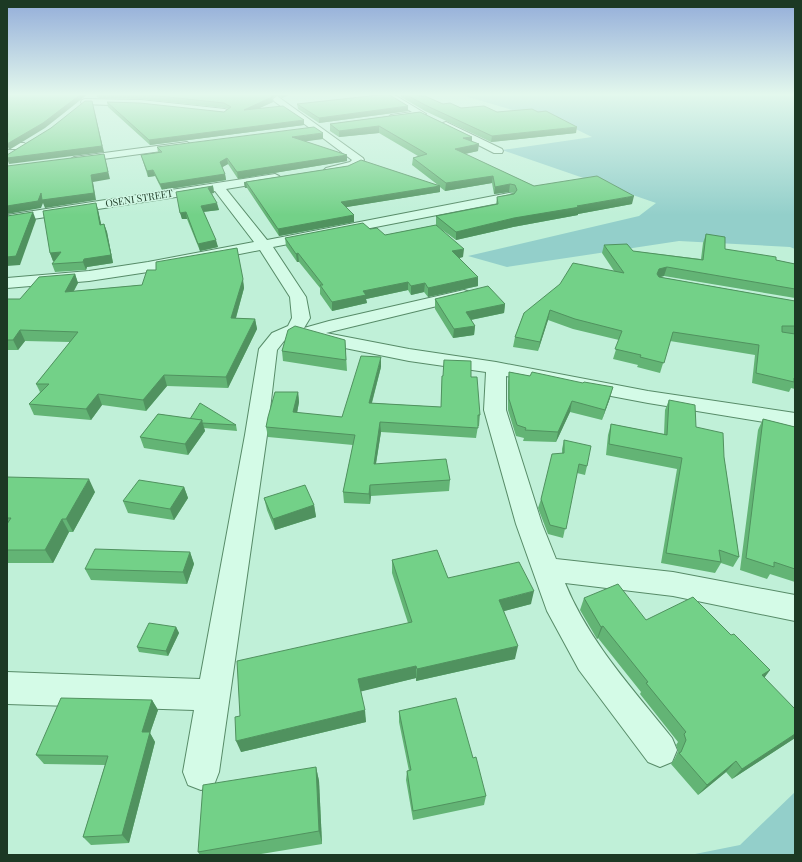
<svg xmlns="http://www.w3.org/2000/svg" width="802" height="862" font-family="'Playfair Display',serif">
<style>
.green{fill:#93cfca}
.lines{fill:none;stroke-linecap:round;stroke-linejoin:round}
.minor-casing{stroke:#578b68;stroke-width:2}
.minor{fill:#d4fbe7;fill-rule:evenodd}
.wall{fill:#63b475}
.shaded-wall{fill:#50925f}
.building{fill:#73d188;stroke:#50925f}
.labels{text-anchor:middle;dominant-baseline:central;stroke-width:3;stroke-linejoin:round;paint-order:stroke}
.far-street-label{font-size:10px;fill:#1c3924;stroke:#d0f7e4}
</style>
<rect width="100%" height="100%" fill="#c0f0d8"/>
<g class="green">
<path d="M458,94H795V249L790,247L679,241L507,267L468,256L639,216L656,203L502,150L592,137L547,115L516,111Z"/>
<path d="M795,792V855H690L740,845Z"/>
</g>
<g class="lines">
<g class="minor-casing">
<g id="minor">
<path d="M383,94H393L426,114L421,117L391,119L389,117L391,115L412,112Z"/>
<path d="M277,96L363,158L364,160C357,171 342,171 330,173L326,172L324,170L326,168L350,162L352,160L274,101L273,99Z"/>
<path d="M85,99L141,100L225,109L230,112L225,115L141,106L82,104L81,102L82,100Z"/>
<path d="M446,122L502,149L503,151L502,153H494L443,127L441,125L443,123Z"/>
<path d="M187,142L192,145L191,147L74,163L69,160L74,157Z"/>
<path d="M7,143H24L29,146L24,149H7Z"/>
<path d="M275,174L279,176L281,178L279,180L226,189L267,240L509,193L513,194L515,197L513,200L509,201L273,247L306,297L310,318L304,328L329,321L464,290L470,292L472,295L470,298L326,333L409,349L496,362L648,391L795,413V427L648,403L506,376V410L542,524L556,559L673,572L795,595V621L673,596L565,583C589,642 633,689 672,738L677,750L672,762L660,767L648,762L579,670L547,611L516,524L484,410L486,372L409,361L330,345L302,337L299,334L284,341L277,350L267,435L230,695L219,772L214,785L201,790L188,785L183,772L194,710L7,704V672L200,679L245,435L259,349L272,333L288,326L292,318L290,297L260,250L148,272L89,281L7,288V278L89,271L148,262L254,242L215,191L7,223V215Z"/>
</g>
</g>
<use href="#minor" class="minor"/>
</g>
<g class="wall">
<path d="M96,94H291L282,98L276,95L272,98L273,102L259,108L304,125L150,145L108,107L107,102L224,112L228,109L225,108L141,99L99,98L97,97Z"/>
<path d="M401,94H415L419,96L443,104L461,108L497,112L576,133L491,142L425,111L401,97Z"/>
<path d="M297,104L408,111L319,123L298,109Z"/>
<path d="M420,112L472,137V142L478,151L465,154L534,186L632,204L578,214V215L513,227L456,240L437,226L463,257L459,258L478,286L428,297L424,292L411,295L408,290L366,299L367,303L332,311L320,294V288L299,262H297L286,246L285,238L370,229L385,235L436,225V216L496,205L497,197L514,193L509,192L494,194L492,183L445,191L440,187V192L346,207L354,222L279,236L247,188H245L244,182L348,166L438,185L412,165L413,158L418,156L379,133L339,137L330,131V124Z"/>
<path d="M323,139L305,141L347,161L238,179L228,164L222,167L225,174L226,180L162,190L155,176L148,177L141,155L158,152L157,147Z"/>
<path d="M213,186L214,193H212L219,210L203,212L218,247L200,251L187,219H182L176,192Z"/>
<path d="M96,203L98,210L101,225L104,224L107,232L113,263L87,267L86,270L55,272L52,264L54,261H53L50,253Z"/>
<path d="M706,234L725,249L795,264V298L664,276L660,277L795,301V389L791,388L789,392L752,383L755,355L670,341L660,373L637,367L638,365L613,359L619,340L573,329L548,320L538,351L513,347L515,337L524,313L614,271L602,253L604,245L633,251L701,259L703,243Z"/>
<path d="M237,248L244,288L236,318L255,319L257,329L228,388L167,386L146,411L102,405L91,420L34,415L29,404L40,392L36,384L70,342L25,341L18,350H7V299H20L75,274L78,283L74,291L142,285L156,270Z"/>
<path d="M435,299L505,304L504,313L471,320L475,326L474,335L453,338L435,309Z"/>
<path d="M345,340L347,371L283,361L282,351Z"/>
<path d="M381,367L372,403L441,407L442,376L471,377L480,415L479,426H478L476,438L381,432L376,464L450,480L449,491L371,496L370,504L344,503L343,492L353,445L268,437L266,427L298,392L299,402L297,413L342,417Z"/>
<path d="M509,372L530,376L610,398L602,420L570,412L556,442L523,441L524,438L516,436L508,410V382Z"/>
<path d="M669,400L724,457L739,557L733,567L721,563L715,573L661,563L677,469L606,455L608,435L611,424L664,434L665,410Z"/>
<path d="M158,414L236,425L237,431L204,428L205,431L188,455L144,448L140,437Z"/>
<path d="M763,419L795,427V582L770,574L767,579L740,570L758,430Z"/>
<path d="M564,440L587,466L585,475L577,473L563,538L548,534L538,508L541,499L562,454V449Z"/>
<path d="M7,477L95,492L73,532H69L53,563H7Z"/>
<path d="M184,487L188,498L174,520L128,513L123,501Z"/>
<path d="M264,498L314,505L316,517L275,530L267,510Z"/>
<path d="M190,552L194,564L187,584L91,580L85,569Z"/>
<path d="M392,560L531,604L504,611L515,659L416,681V678L361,691L366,722L241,752L240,716L408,623L392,573Z"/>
<path d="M584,598L646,620L731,635L770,670L764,678L795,709V738L732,779L726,772L698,795L671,764L675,758L678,751L676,745L678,742L640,694L641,692L598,638L597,639L580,610Z"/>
<path d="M176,627L179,633L168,656L139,652L137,647Z"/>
<path d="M152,700L158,710L150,733L155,742L129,843L91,845L83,837L105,765L44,764L36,755Z"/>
<path d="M399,711L473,758L486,796L484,805L413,820L406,780L407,771H409L399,722Z"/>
<path d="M316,767L319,781L322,844L255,855H200L198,852Z"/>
</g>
<g class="shaded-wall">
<path d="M81,94H88L45,128L9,150L7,144Z"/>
<path d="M271,94H276V95L272,98L273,102L245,115L244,110Z"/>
<path d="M282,94H291L282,98Z"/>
<path d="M92,101L104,152L9,164L7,158Z"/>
<path d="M408,106V111L319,123V118Z"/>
<path d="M304,120V125L150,145L149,140Z"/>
<path d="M379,126V133L339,137V131Z"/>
<path d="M577,127L576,133L491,142L492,136Z"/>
<path d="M323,133V139L293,143L292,137Z"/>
<path d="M472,137V144L463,138Z"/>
<path d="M479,144L478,151L455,156V149Z"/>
<path d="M104,154L110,179L93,182L96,200L45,208L43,203L41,208L7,214V206L91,175Z"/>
<path d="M347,155V161L238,179L237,172Z"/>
<path d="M227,158L228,164L221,168L220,162Z"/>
<path d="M153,170L155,176L148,177L147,171Z"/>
<path d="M225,174L226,180L162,190L160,184Z"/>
<path d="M493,176L492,183L445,191L446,183Z"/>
<path d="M244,182H246L247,188H245Z"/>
<path d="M510,184L509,192L494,194L495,187Z"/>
<path d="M213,186L214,193L210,194L208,188Z"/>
<path d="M440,186V192L341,208V202Z"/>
<path d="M634,196L632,204L578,214V215L513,227L456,240V232L514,218L577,206Z"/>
<path d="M96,203L98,210L103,232L100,225Z"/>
<path d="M217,203L219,210L202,212L201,206Z"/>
<path d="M33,212L36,220L20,265L7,266V257Z"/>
<path d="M186,212L187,219H182L180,213Z"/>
<path d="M354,215V222L279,236L278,229Z"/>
<path d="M104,224L107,232L113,263L87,267L86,270L83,262Z"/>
<path d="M216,240L218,247L200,251L198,244Z"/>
<path d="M464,249L463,257L451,260L452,251Z"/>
<path d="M61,252L64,260L53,261L50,253Z"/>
<path d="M298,253L299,262H297L296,254Z"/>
<path d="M667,267L664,276L657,278V274L659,269Z"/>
<path d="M75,274L78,283L68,301L65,292Z"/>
<path d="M478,277V286L428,297V288Z"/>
<path d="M243,279L244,288L233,328L231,318Z"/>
<path d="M408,282V290L366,299L367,303L332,311V302L363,291Z"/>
<path d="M425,283L424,292L411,295V286Z"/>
<path d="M505,304L504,313L465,321L466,312Z"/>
<path d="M550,310L548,320L538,351L540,342Z"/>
<path d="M255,319L257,329L228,388L226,377Z"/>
<path d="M475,326L474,335L453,338L454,329Z"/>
<path d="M20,330L25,341L18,350L13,340Z"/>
<path d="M381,357V367L369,413V403Z"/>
<path d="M164,375L167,386L146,411L143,400Z"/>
<path d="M613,387L610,398L602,420L605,410Z"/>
<path d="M298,392L299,402L295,423L293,412Z"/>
<path d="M98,394L102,405L91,420L86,409Z"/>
<path d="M572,401L570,412L556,442L558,432Z"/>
<path d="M202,420L205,431L188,455L185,444Z"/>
<path d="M380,422L381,432L374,475V464Z"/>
<path d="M89,479L95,492L73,532L66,519Z"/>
<path d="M370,485L371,496L370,504L369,494Z"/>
<path d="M184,487L188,498L174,520L170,509Z"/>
<path d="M314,505L316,517L275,530L273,519Z"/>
<path d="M62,519L69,532L53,563L45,550Z"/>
<path d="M190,552L194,564L187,584L183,572Z"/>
<path d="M534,591L531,604L497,613L499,600Z"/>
<path d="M603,626L598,638L597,639L601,627Z"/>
<path d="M176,627L179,633L168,656L166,651Z"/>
<path d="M518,646L515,659L416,681L417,669Z"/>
<path d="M416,666V678L359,692L358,679Z"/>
<path d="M770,670L761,682L762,675Z"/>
<path d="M152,700L158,710L150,733L155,742L129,843L122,835L142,732Z"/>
<path d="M365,710L366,722L241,752L236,741Z"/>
<path d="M795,734V738L732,779L742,769Z"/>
<path d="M736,761L726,772L698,795L707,785Z"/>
<path d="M316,767L319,781L322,844L319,831Z"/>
</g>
<g class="building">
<path d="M7,94H81L43,123L7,144L8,133H7Z"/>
<path d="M97,94H271L272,97L244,110L283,106L304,120L149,140L107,102L140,103L224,112L231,107L224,103L140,94Z"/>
<path d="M388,94L408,106L319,118L297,104Z"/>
<path d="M405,94H415L419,96H425L443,104L450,103L461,108L484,106L497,112L532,109L538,112L546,111L577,127L492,136L425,105Z"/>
<path d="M85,101H92L102,146L7,158V155L51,128Z"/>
<path d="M420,112L472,137L463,138L479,144L455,149L534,186L597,176L634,196L577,206L580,207L514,218L456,232L436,216L498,204L497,197L514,194L517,190L515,185L510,184L495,187L493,176L446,183L413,158L427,154L379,126L339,131L330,124Z"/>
<path d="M314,127L323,133L292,137L347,155L237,172L227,158L220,162L225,174L160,184L153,170L147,171L141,155L162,152L157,147Z"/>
<path d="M104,154L108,172L91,175L94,193L42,200L41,193L38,201L7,206V166Z"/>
<path d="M361,160L440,186L341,202L354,215L278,229L246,182L348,166Z"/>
<path d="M213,186L208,188L217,203L201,206L216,240L198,244L186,212L180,213L176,192Z"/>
<path d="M96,203L100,225L104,224L111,255L84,259L83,262L52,264L61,252L50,253L43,211Z"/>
<path d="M33,212L16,256L7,257V216Z"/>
<path d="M363,223L370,229L377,228L385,235L436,225L464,249L452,251L478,277L428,288L425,283L411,286L408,282L363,291L366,295L332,302L320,285H323L298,253L296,254L285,238Z"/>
<path d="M706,234L725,237V249L776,257V260L795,264V289L667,267L659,269L657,274L659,277L795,301V326H782V332L795,334V378H794V382L756,373L759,345L673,332L664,363L640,357L641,355L615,349L622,331L575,319L550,310L540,342L515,337L524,313L560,284L573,263L624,273L604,245L627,244L633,251L703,260Z"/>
<path d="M237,248L243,279L231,318L255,319L226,377L164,375L143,400L98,394L86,409L29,404L49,384H36L78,332L20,330L13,340H7V299H20L39,277L75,274L65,292L142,285L147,270H156V262Z"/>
<path d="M488,286L505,304L466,312L475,326L454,329L435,299Z"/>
<path d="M295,326L345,340L346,360L282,351L288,330Z"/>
<path d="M361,356L381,357L369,403L441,407L442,376H443L444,360L471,361V377H477L480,415H478V428L380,422L374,464L446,459L450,480L370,485L369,494L343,492L355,435L266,427L268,417L275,392H298L293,412L342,417Z"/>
<path d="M509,372L530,376L532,372L583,383L584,382L613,387L605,410L572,401L558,432L525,430L526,428L517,425L509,399Z"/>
<path d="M669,400L695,405L696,427L723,433L724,457L739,557L719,550L721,562L666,553L682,458L609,444L611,424L667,435Z"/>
<path d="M200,403L236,425L202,423V420L190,419Z"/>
<path d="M158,414L202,420L185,444L140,437Z"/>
<path d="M763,419L795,427V569L774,562V567L746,558Z"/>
<path d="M564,440L591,446L587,466L579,464L566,529L550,525L541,499L552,454L564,453Z"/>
<path d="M7,477L89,479L66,519H62L45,550H7V524L11,518H7Z"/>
<path d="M139,480L184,487L170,509L123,501Z"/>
<path d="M305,485L314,505L273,519L264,498Z"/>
<path d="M95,549L190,552L183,572L85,569Z"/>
<path d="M437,550L448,578L519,562L534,591L499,600L518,646L417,669L416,666L358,679L365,710L236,741L235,717L240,716L237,661L412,622L392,560Z"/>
<path d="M618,584L646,620L693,597L731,635L734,634L770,670L762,675L795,709V734L742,769L736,761L707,785L679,753L681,752L686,740L684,734L686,732L646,683L648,682L603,626L601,627L584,598Z"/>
<path d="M149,623L176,627L166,651L137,647Z"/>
<path d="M61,698L152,700L142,732H150L122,835L83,837L108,756L36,755Z"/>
<path d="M456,698L473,758L476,757L486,796L413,811L407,771L411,770L399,711Z"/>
<path d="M316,767L319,831L198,852L203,785Z"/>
</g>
<linearGradient id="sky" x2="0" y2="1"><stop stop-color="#93add9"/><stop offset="0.44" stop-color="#e3f8ed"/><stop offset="1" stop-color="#e3f8ed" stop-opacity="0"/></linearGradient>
<rect width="802" height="215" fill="url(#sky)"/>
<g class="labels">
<g class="far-street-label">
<text transform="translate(139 198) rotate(-9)">OSENI STREET</text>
</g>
</g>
<rect width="802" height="862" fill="none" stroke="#1c3924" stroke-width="16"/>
</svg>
